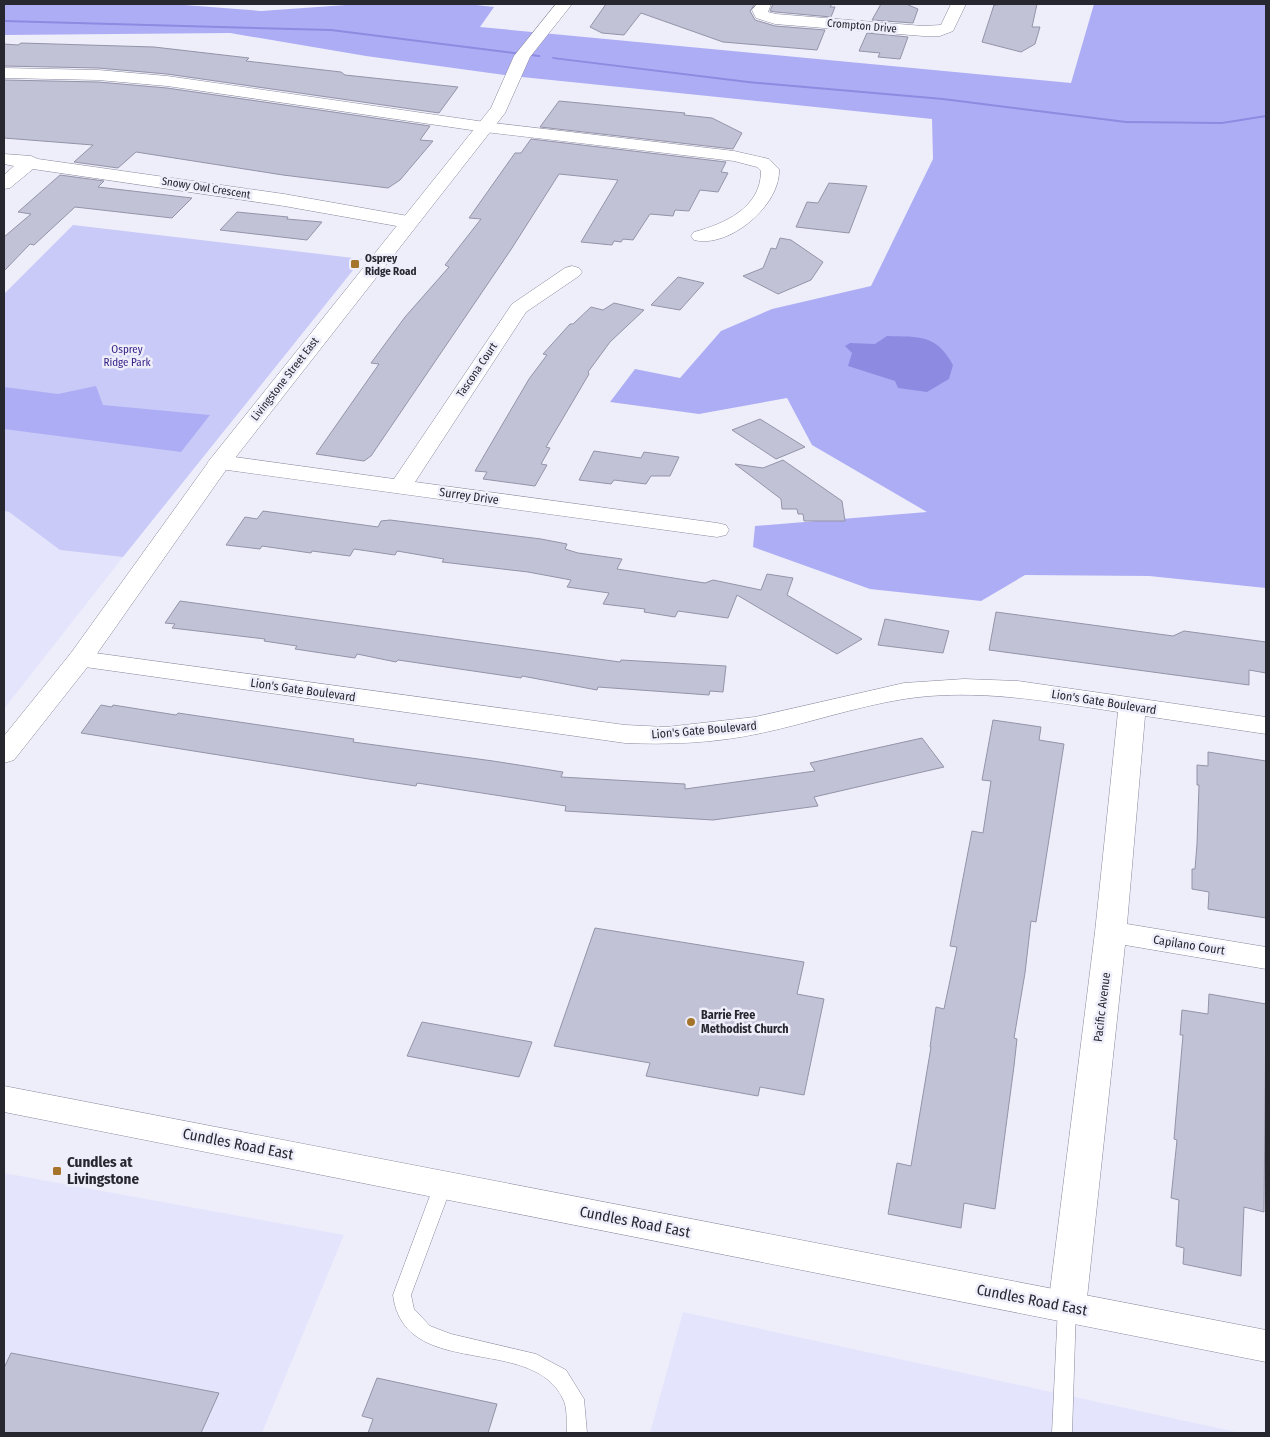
<svg xmlns="http://www.w3.org/2000/svg" width="1270" height="1437" font-family="'Fira Sans Condensed',sans-serif">
<style>
.built{fill:#e4e5fc}
.green{fill:#c9caf7}
.forest{fill:#adadf5}
.water{fill:#8c8ae1}
.lines{fill:none;stroke-linecap:round;stroke-linejoin:round}
.stream{fill:#8c8ae1;fill-rule:evenodd}
.building{fill:#c2c2d7;stroke:#9394a8}
.service-casing{stroke:#87889b;stroke-width:1}
.minor-casing{stroke:#87889b;stroke-width:1}
.tertiary-casing{stroke:#87889b;stroke-width:1}
.secondary-casing{stroke:#87889b;stroke-width:1}
.service{fill:#fff;fill-rule:evenodd}
.minor{fill:#fff;fill-rule:evenodd}
.tertiary{fill:#fff;fill-rule:evenodd}
.secondary{fill:#fff;fill-rule:evenodd}
.poi-dot{fill:#a5742a;stroke:#eeeefb;stroke-width:2}
.labels{text-anchor:middle;dominant-baseline:central;stroke-width:5;stroke-linejoin:round;paint-order:stroke}
.far-street-label{font-size:11px;fill:#26272f;stroke:#eeeefb}
.far-poi-label{font-size:11px;font-weight:bold;fill:#26272f;stroke:#eeeefb;text-anchor:start}
.far-park-label{font-size:11px;fill:#331d83;stroke:#eeeefb}
.street-label{font-size:12px;fill:#26272f;stroke:#eeeefb}
.poi-label{font-size:12px;font-weight:bold;fill:#26272f;stroke:#eeeefb;text-anchor:start}
.near-street-label{font-size:15px;fill:#26272f;stroke:#eeeefb}
.near-poi-label{font-size:15px;font-weight:bold;fill:#26272f;stroke:#eeeefb;text-anchor:start}
</style>
<rect width="100%" height="100%" fill="#eeeefb"/>
<g class="built">
<path d="M4,511L9,512L60,550L123,557L4,709Z"/>
<path d="M4,1173L344,1235L262,1433H4Z"/>
<path d="M683,1312L1241,1433H650Z"/>
</g>
<path class="green" d="M73,225L362,259L123,557L60,550L9,512L4,511V294Z"/>
<g class="forest">
<path d="M4,4H172L261,11L360,4H467L494,7L480,27L1071,83L1094,4H1266V588L1149,576L1025,575L981,601L870,589L753,547L755,526L927,512L812,445L787,398L699,414L610,402L635,369L680,378L721,331L772,309L871,286L933,159L932,119L512,76L366,56L230,33L4,35Z"/>
<path d="M96,386L103,405L210,415L181,452L4,429V387L58,394Z"/>
</g>
<path class="water" d="M887,336C920,337 936,334 953,365L949,379L927,392L898,388L895,381L848,366L852,353L845,346L850,343L875,344Z"/>
<g class="lines">
<g class="stream">
<path d="M4,20L331,29L539,55L541,56L539,57L331,31L4,22Z"/>
<path d="M552,57L748,81L943,98L1126,121L1222,122L1266,115V117L1222,124L1126,123L943,100L748,83L554,59L552,58Z"/>
</g>
</g>
<g class="building">
<path d="M606,4H755L750,11L755,20L775,26L825,30L817,50L723,42L641,13L624,35L602,33L590,27Z"/>
<path d="M773,4H832L830,7H835L831,17L776,12L770,11Z"/>
<path d="M881,4H906L918,9L913,23L872,20Z"/>
<path d="M1006,4H1037L1032,27H1040L1035,44L1021,52L982,42L994,5Z"/>
<path d="M867,33L908,37L900,59L878,57L880,53L859,51Z"/>
<path d="M21,43L154,47L249,58L246,61L341,72L345,75L458,87L439,113L167,74L98,68L4,66V44L18,45Z"/>
<path d="M4,80L98,82L167,88L430,126L420,140L433,141L400,180L388,188L283,175L136,152L118,168L74,162L93,145L4,138Z"/>
<path d="M559,101L685,113L684,115L712,118L742,133L733,149L540,127Z"/>
<path d="M531,139L726,162L721,172L728,173L718,192L700,190L689,211L675,210L673,216L650,214L633,240L623,239L621,242L614,241L612,245L581,242L618,180L559,174L512,248L371,456L364,461L316,454L379,364L371,363L405,317L449,267L445,265L481,219L469,218L515,153H521Z"/>
<path d="M60,175L104,181L98,187L192,198L172,218L75,207L34,245L30,244L4,271V237L31,214L18,212Z"/>
<path d="M829,183L867,186L849,233L796,227L807,202L818,203Z"/>
<path d="M237,212L288,217L287,219L322,222L307,240L220,230Z"/>
<path d="M780,238L791,240L823,262L811,280L778,294L743,276L763,268L771,248L776,249Z"/>
<path d="M678,277L704,283L680,310L651,305Z"/>
<path d="M614,303L644,310L610,342L588,372L589,374L546,447L550,448L541,464L547,465L535,486L483,479L487,472L475,471L529,379L547,355L543,354L570,324H573L591,307L603,310Z"/>
<path d="M760,419L805,447L776,459L732,430Z"/>
<path d="M594,451L641,458L644,452L679,457L670,476H651L646,484L614,480L611,484L579,480Z"/>
<path d="M783,460L842,501L845,521H804L803,514H798L797,509H782L781,499L735,464L763,468Z"/>
<path d="M263,511L378,527L381,521L390,520L541,539L567,544L565,549L578,553L622,559L617,569L705,583L713,580L761,590L767,574L793,578L787,595L862,639L837,654L737,595L728,618L678,611L675,617L644,612L645,609L603,604L609,593L567,587L571,580L528,572L442,562L444,559L397,551L395,555L354,549L350,556L312,551L311,553L262,546L260,549L226,545L245,517L257,519Z"/>
<path d="M180,601L620,662L621,660L726,666L723,692L710,691L709,695L598,687L597,690L522,676L521,678L398,660L396,662L357,654L355,658L295,649L297,646L264,641L265,639L172,628L175,624L165,623Z"/>
<path d="M996,612L1173,636L1184,631L1266,642V673L1249,670V685L989,650Z"/>
<path d="M885,619L949,631L943,653L878,645Z"/>
<path d="M101,705L112,707L113,705L176,715L178,713L354,739L353,742L493,761L563,772L561,777L685,784V789L815,771L810,763L922,738L944,767L814,797L818,806L713,820L565,811L566,806L417,783L416,786L369,779L81,733Z"/>
<path d="M993,720L1041,727L1039,740L1064,744L1036,922L1031,921L1025,973L1014,1038L1017,1039L1014,1066L995,1209L964,1203L961,1228L888,1214L897,1163L911,1166L931,1047H930L936,1007L944,1009L957,947L950,946L972,831L983,833L991,781L982,780Z"/>
<path d="M1208,752L1266,761V918L1208,909L1209,892L1192,889V869H1195L1197,844L1199,785H1197V765L1208,766Z"/>
<path d="M595,928L804,962L797,994L824,999L804,1095L760,1087L758,1096L646,1076L650,1063L554,1046Z"/>
<path d="M1209,994L1266,1004L1264,1212L1244,1207L1241,1276L1183,1264L1184,1248L1176,1246L1179,1200L1171,1198L1177,1140L1174,1139L1183,1035H1180L1182,1010L1208,1014Z"/>
<path d="M422,1022L532,1042L519,1077L407,1056Z"/>
<path d="M11,1353L219,1393L201,1433H4V1368Z"/>
<path d="M377,1378L497,1404L488,1433H368L373,1419L362,1416Z"/>
</g>
<g class="lines">
<g class="service-casing">
<g id="service">
<path d="M443,1178L449,1180L452,1185L411,1295L414,1309L430,1326L451,1334L536,1354L566,1370L584,1399L587,1433H567C566,1423 568,1408 563,1399C532,1333 404,1382 393,1295L434,1185L437,1180Z"/>
<path d="M1067,1299L1074,1301L1076,1307L1072,1433H1052L1058,1307L1060,1301Z"/>
</g>
</g>
<g class="minor-casing">
<g id="minor">
<path d="M757,4H771L768,12L776,14L923,26L941,25L951,4H966L953,31L940,36H923L775,24L756,18L752,10Z"/>
<path d="M4,68L98,70L167,76L485,122L734,151L769,159L779,169C781,205 729,249 694,240L691,236L694,232C724,224 761,208 761,171L757,167L734,161L485,132L167,86L98,80L4,78Z"/>
<path d="M4,154L31,156L38,159L284,194L408,216L415,218L417,222L415,226L408,228L284,206L33,169L10,188L4,189V175L14,166L4,164Z"/>
<path d="M572,266L579,268L582,272L579,276L526,312L415,482L717,523L726,525L729,530L726,535L717,537L220,469L212,467L208,462L212,457L220,455L394,479L512,304L565,268Z"/>
<path d="M80,651L625,725L666,727L755,717L904,683L964,679L1018,681L1266,717V734L1145,716L1127,924L1266,947V969L1125,945L1086,1307L1080,1318L1067,1323L1054,1318L1048,1307L1095,932L1118,712C1047,701 975,688 904,699C854,707 806,724 757,734C714,743 668,745 625,743L71,665L67,659L71,653Z"/>
</g>
</g>
<g class="tertiary-casing">
<path id="tertiary" d="M556,4H572L530,57L505,113L228,467L89,665L14,760L4,763V736L71,653L212,457L491,108L514,56Z"/>
</g>
<g class="secondary-casing">
<path id="secondary" d="M4,1086L1266,1330V1362L4,1112Z"/>
</g>
<use href="#service" class="service"/>
<use href="#minor" class="minor"/>
<use href="#tertiary" class="tertiary"/>
<use href="#secondary" class="secondary"/>
</g>
<g class="poi-dot">
<rect x="350" y="259" width="10" height="10" rx="2.5"/>
<circle cx="691" cy="1022" r="5"/>
<rect x="52" y="1166" width="10" height="10" rx="2.5"/>
</g>
<g class="labels">
<g class="far-street-label">
<text transform="translate(862 26) rotate(5)">Crompton Drive</text>
<text transform="translate(206 188) rotate(9)">Snowy Owl Crescent</text>
<text transform="translate(477 370) rotate(-56)">Tascona Court</text>
<text transform="translate(285 379) rotate(-52)">Livingstone Street East</text>
</g>
<g class="far-poi-label">
<text x="365" y="258">Osprey<tspan x="365" dy="13">Ridge Road</tspan></text>
</g>
<g class="far-park-label">
<text x="127" y="349">Osprey<tspan x="127" dy="13">Ridge Park</tspan></text>
</g>
<g class="street-label">
<text transform="translate(469 496) rotate(8)">Surrey Drive</text>
<text transform="translate(303 690) rotate(8)">Lion's Gate Boulevard</text>
<text transform="translate(1104 702) rotate(9)">Lion's Gate Boulevard</text>
<text transform="translate(704 730) rotate(-5)">Lion's Gate Boulevard</text>
<text transform="translate(1189 945) rotate(9)">Capilano Court</text>
<text transform="translate(1102 1007) rotate(-83)">Pacific Avenue</text>
</g>
<g class="poi-label">
<text x="701" y="1015">Barrie Free<tspan x="701" dy="14">Methodist Church</tspan></text>
</g>
<g class="near-street-label">
<text transform="translate(238 1144) rotate(11)">Cundles Road East</text>
<text transform="translate(635 1222) rotate(11)">Cundles Road East</text>
<text transform="translate(1032 1300) rotate(11)">Cundles Road East</text>
</g>
<g class="near-poi-label">
<text x="67" y="1162">Cundles at<tspan x="67" dy="17">Livingstone</tspan></text>
</g>
</g>
<rect width="1270" height="1437" fill="none" stroke="#26272f" stroke-width="10"/>
</svg>
